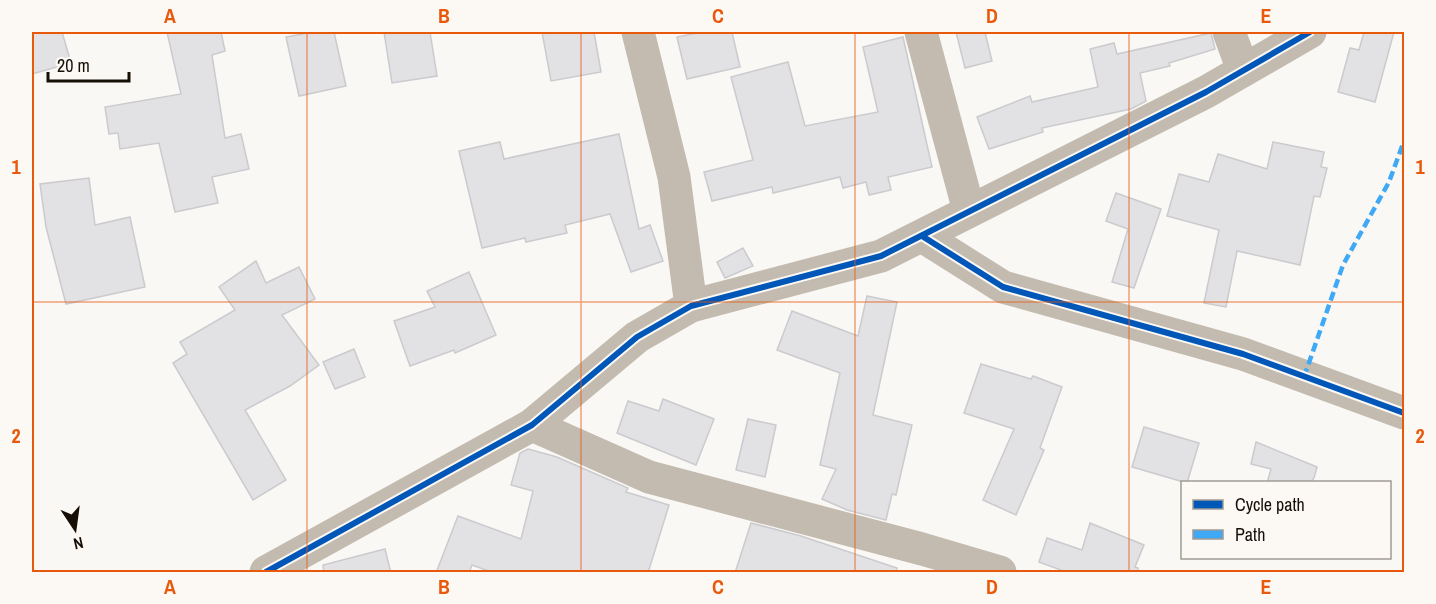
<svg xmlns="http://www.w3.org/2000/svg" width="1436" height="604" font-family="'Archivo Narrow',sans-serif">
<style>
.building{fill:#e2e2e5;stroke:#cbcace;stroke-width:1.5}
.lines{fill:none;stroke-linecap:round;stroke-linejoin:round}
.minor{stroke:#c4bbb0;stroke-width:33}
.quiet{stroke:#3fa9f5;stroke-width:4.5;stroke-dasharray:9 4.5;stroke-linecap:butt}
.cycleway-casing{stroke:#fcf8f3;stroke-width:10}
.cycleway{stroke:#0057b8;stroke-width:6}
.grid{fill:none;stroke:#e8590c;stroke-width:1.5;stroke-opacity:0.55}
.neatline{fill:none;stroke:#e8590c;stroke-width:2}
.grid-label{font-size:20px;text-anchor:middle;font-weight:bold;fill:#e8590c}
</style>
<rect width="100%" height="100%" fill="#faf8f5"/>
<g class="building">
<path d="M32,32H62L71,63L32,74Z"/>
<path d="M167,32H221L225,51L212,55L225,138L241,134L249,169L212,177L218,203L175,212L159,143L120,149L118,133L109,134L105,107L181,94Z"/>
<path d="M313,32H334L346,86L299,96L286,37Z"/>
<path d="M384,32H430L437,76L392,83Z"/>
<path d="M542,32H594L601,72L551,81Z"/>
<path d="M702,32H732L740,67L687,79L677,37Z"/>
<path d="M956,32H985L992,61L965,68Z"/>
<path d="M1364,32H1394L1375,102L1338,92L1350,48L1359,50Z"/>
<path d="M1211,33L1215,49L1169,63L1170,66L1140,73L1146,101L1131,109L1042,128L1043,132L989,149L977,117L1030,96L1032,102L1098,87L1090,49L1114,43L1117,54Z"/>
<path d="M903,37L932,167L888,177L891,190L869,195L866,182L843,188L840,177L773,193L772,187L712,201L704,172L753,160L731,77L788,62L805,126L878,112L863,47Z"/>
<path d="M619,134L639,229L650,225L663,261L631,272L610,214L565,225L567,233L526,242L525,238L482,248L459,151L500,142L504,159Z"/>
<path d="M1273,142L1324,152L1321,167L1327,168L1320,197L1314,196L1300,265L1237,251L1226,307L1204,303L1219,230L1167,216L1179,174L1209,182L1218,154L1267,169Z"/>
<path d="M89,178L95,225L130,217L145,287L66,304L46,227L40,184Z"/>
<path d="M1116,193L1161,209L1134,288L1112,282L1128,229L1106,221Z"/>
<path d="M743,248L753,266L725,278L717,262Z"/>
<path d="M256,261L266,283L299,267L315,299L282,315L319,365L290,386L245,410L286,480L253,500L173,363L187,354L180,342L235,310L219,287Z"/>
<path d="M469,272L496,335L455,353L454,350L410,366L394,321L435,307L427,291Z"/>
<path d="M867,296L897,302L873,415L912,425L896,495L892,494L886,520L847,510L822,499L836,469L820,465L840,373L777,350L792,311L858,336Z"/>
<path d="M354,349L365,377L335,389L323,362Z"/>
<path d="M981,364L1031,379L1033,376L1062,387L1040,448L1044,450L1016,515L983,500L1014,429L964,413Z"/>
<path d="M663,399L714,419L696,465L617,433L628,401L659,411Z"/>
<path d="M748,419L776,425L765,477L736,470Z"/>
<path d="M1144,427L1199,443L1187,483L1132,467Z"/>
<path d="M1256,442L1317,467L1314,478L1310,483H1267L1271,469L1251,464Z"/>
<path d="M528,449L557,457L628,488L626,492L669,505L648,573H494L472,565L469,573H436L458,516L521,539L533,491L511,485L520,453Z"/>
<path d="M751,523L801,536L897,568L896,573H735Z"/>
<path d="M1090,523L1144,545L1135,567L1138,568V573H1069L1039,562L1047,538L1082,550Z"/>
<path d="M385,549L391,573H324L323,565Z"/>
</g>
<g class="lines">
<g class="minor">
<path d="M638,32L674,177L691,306"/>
<path d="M921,32L969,211"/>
<path d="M1229,32L1243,70"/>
<path d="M922,236L1003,287L1243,354L1404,413"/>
<path d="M532,425L649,477L922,549L1000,572"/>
<path d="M266,572L532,425L637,337L691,306L881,256L1206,92L1310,32"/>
</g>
<path class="quiet" d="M1304,377L1343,265L1389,182L1404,141"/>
<g class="cycleway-casing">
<g id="cycleway">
<path d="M922,236L1003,287L1243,354L1404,413"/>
<path d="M266,572L532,425L637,337L691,306L881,256L1206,92L1310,32"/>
</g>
</g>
<use href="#cycleway" class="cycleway"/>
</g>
<path class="grid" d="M307,32V572M581,32V572M855,32V572M1129,32V572M32,302H1404"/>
<rect width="1436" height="604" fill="none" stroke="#fcf8f3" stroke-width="66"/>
<rect x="1181" y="481" width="210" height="78" fill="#fcf8f3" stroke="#a09b94" stroke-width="1.5"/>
<rect x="1193" y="500" width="30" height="9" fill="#0057b8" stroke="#a09b94" stroke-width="1.5"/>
<text x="1235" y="511" font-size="18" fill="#150f06">Cycle path</text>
<rect x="1193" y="530" width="30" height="9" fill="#3fa9f5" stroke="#a09b94" stroke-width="1.5"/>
<text x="1235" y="541" font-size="18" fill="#150f06">Path</text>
<g transform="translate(75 529) rotate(167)" stroke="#fcf8f3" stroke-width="4.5" paint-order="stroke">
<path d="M0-4.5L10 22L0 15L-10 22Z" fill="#150f06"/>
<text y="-9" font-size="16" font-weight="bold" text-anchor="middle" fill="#150f06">N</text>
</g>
<path d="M48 72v9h81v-9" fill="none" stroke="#150f06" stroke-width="3"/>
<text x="57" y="72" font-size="18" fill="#150f06" stroke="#fcf8f3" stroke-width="4.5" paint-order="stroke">20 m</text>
<rect x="33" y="33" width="1370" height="538" class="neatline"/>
<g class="grid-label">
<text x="170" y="23">A</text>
<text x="444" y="23">B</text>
<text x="718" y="23">C</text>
<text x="992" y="23">D</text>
<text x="1266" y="23">E</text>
<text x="16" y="174">1</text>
<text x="1420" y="174">1</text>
<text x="16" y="443">2</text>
<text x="1420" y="443">2</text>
<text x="170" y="594">A</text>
<text x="444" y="594">B</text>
<text x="718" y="594">C</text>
<text x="992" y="594">D</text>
<text x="1266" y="594">E</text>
</g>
</svg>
